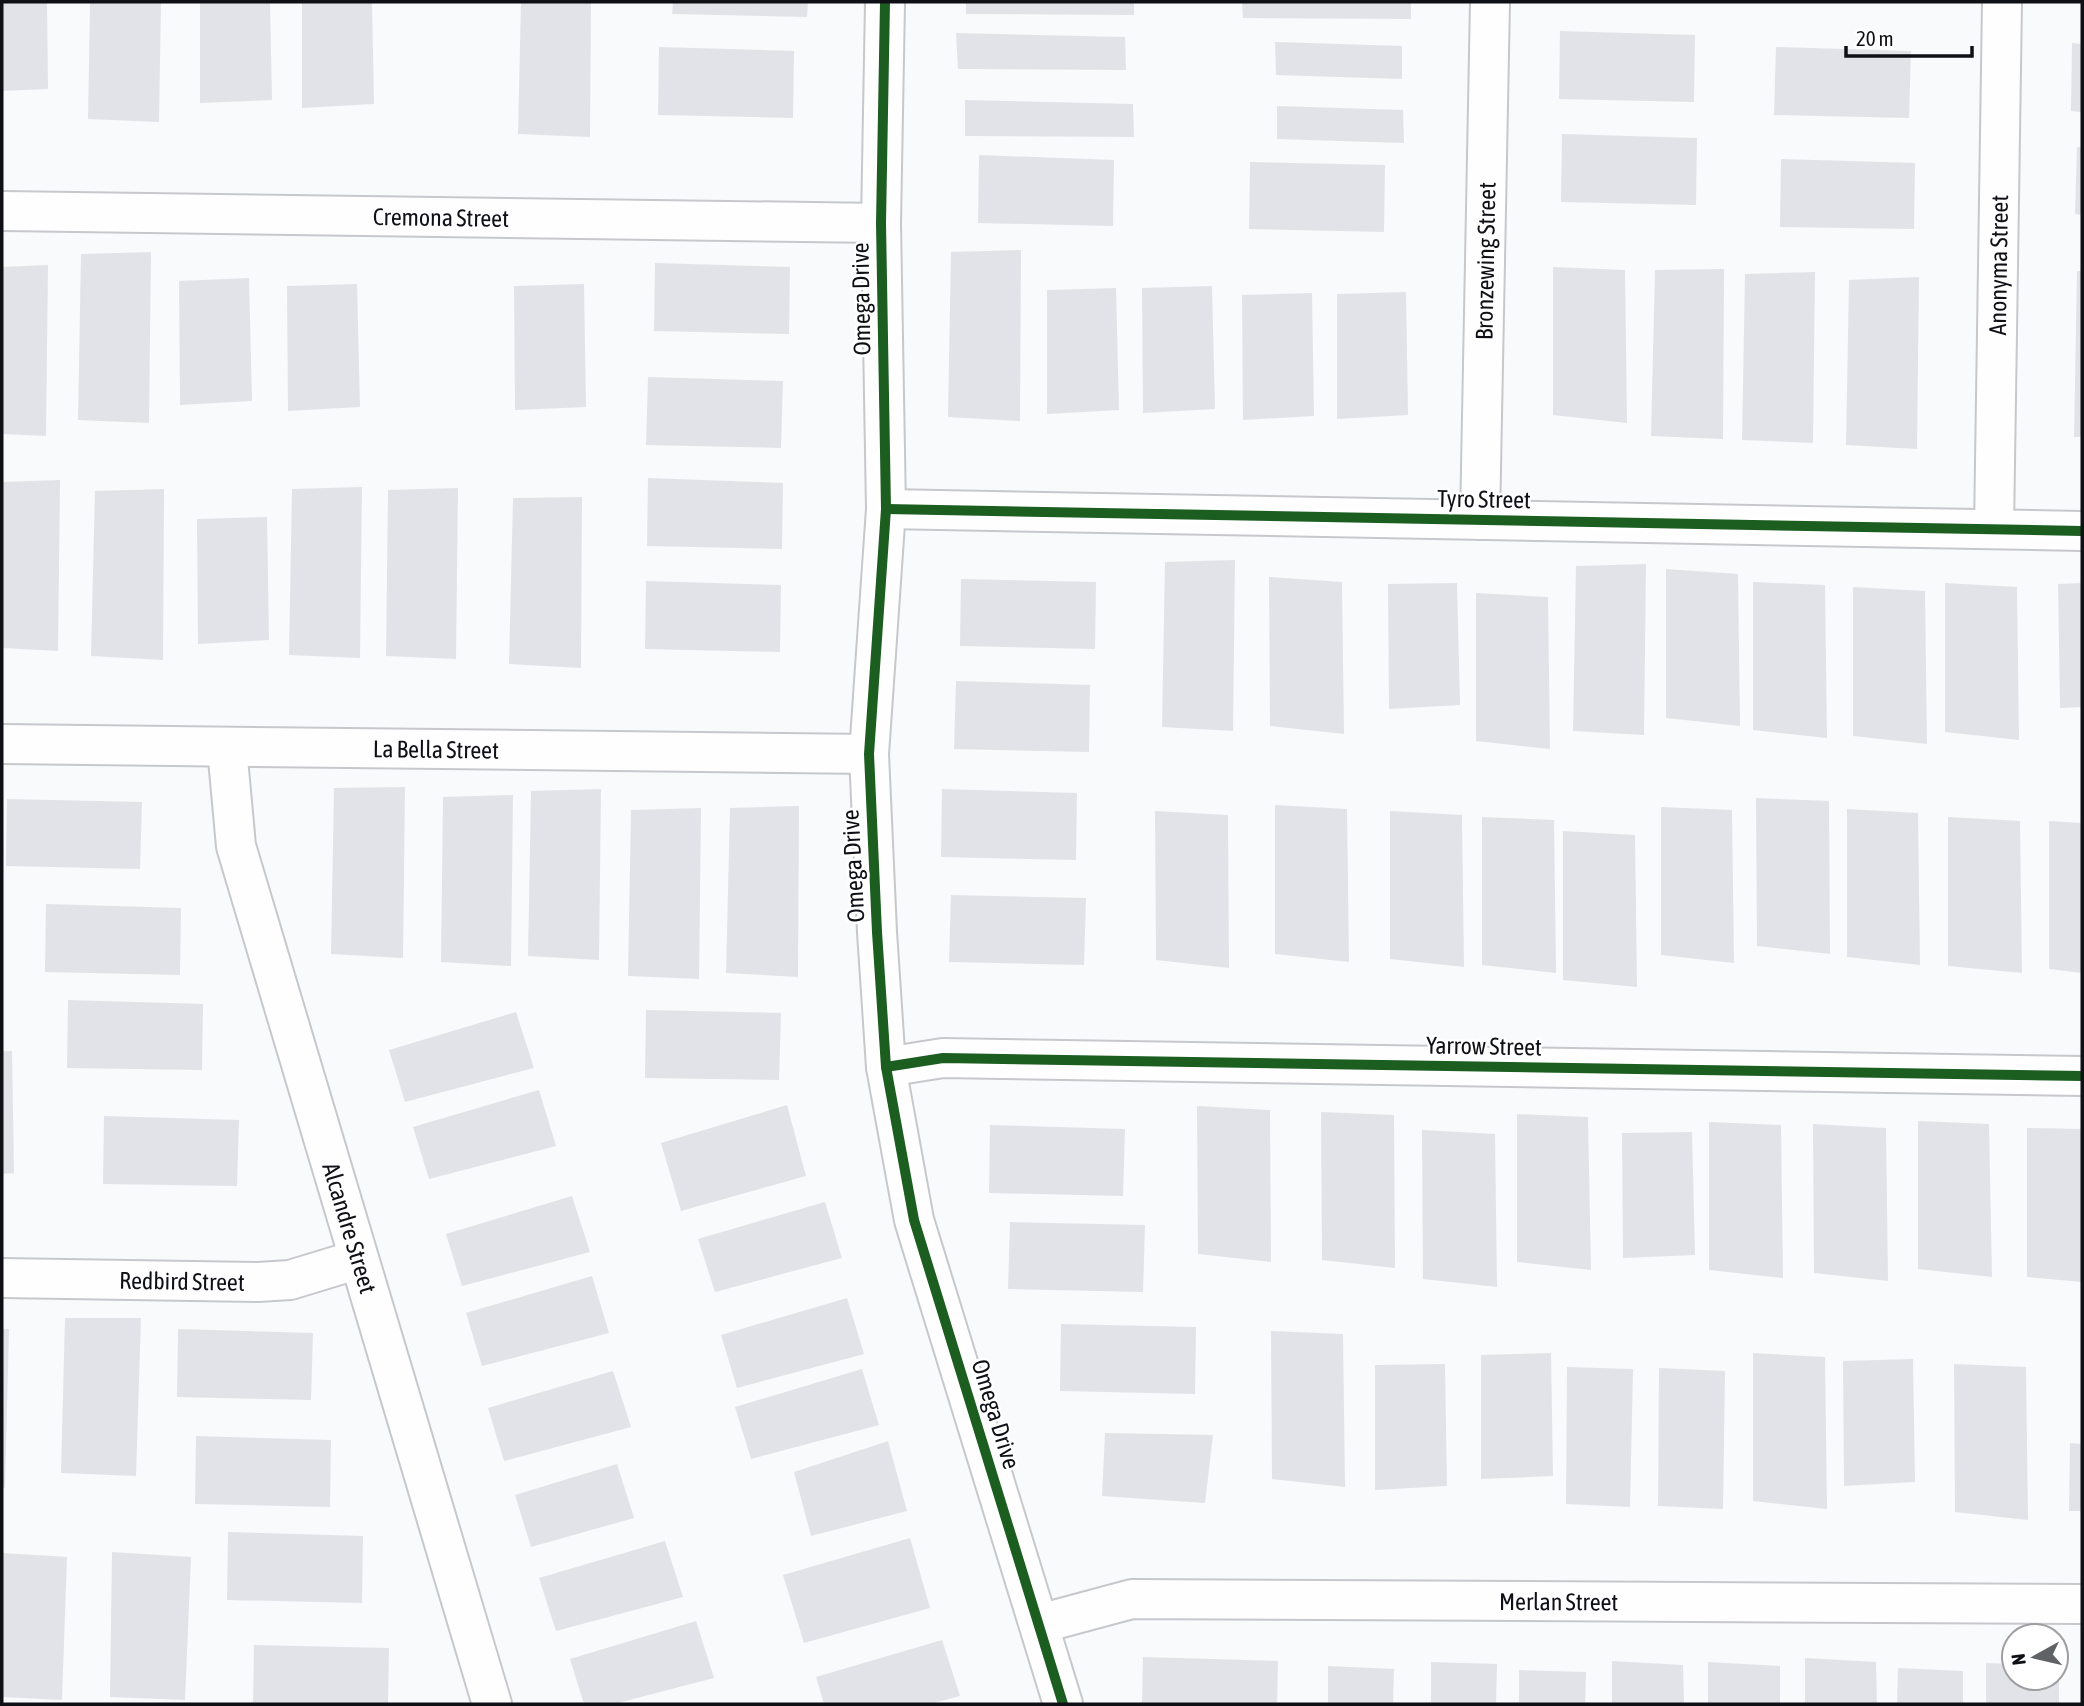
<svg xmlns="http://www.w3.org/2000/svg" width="2084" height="1706" font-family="'Asap Condensed',sans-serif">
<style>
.building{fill:#e2e3e8}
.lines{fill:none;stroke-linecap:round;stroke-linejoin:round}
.minor-casing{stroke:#c7c8cc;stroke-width:42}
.minor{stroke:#fefeff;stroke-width:38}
.cycleway-casing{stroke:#fff;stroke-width:15}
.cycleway{stroke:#1b5e20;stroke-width:10}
.labels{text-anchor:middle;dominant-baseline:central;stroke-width:5;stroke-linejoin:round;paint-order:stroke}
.street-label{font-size:24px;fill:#0f1016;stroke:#fff}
</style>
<rect width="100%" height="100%" fill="#f9fafc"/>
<g class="building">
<path d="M2,2H47L48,89L2,91Z"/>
<path d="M90,2H161L159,122L88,119Z"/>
<path d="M200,2H270L272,100L200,103Z"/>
<path d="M302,2H372L374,104L302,108Z"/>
<path d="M521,2H591L590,137L518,134Z"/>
<path d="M673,2H808L807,17L672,14Z"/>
<path d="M966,2H1134V15L966,14Z"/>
<path d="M1242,2H1411V19L1243,18Z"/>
<path d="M1560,31L1695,35L1694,102L1559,99Z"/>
<path d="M956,33L1125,37L1126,70L958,69Z"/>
<path d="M1275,42L1402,46V79L1276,75Z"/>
<path d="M2072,43L2082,44V112L2071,111Z"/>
<path d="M659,47L794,51L793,118L658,115Z"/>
<path d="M1776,47L1911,51L1909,118L1774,115Z"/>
<path d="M965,100L1133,104L1134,137L965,136Z"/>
<path d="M1277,106L1403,110L1404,143L1277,139Z"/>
<path d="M1562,134L1697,138L1696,205L1561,202Z"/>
<path d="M2077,147H2082V215L2075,214Z"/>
<path d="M979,155L1114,160L1113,226L978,223Z"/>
<path d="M1781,159L1915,163L1914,229L1780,227Z"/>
<path d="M1250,162L1385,165L1384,232L1249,229Z"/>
<path d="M1021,250L1020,421L948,417L951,252Z"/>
<path d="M151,252L149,423L78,420L81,254Z"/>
<path d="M655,263L790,267L789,334L654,331Z"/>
<path d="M48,265L46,436L2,434V267Z"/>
<path d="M1553,267L1625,270L1627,423L1553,415Z"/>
<path d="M1724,269L1723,439L1651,436L1655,270Z"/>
<path d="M2077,271H2082V437H2074Z"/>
<path d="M1815,272L1813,443L1742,440L1745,274Z"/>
<path d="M1919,277L1917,449L1846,445L1849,280Z"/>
<path d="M249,278L252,401L180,405L179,281Z"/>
<path d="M357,284L360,407L288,411L287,286Z"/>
<path d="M584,284L586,407L515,410L514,286Z"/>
<path d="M1212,286L1215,409L1143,413L1142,288Z"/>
<path d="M1116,288L1119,410L1047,414V290Z"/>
<path d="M1406,292L1408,415L1337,419V294Z"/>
<path d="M1312,293L1314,416L1243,420L1242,295Z"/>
<path d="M648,377L783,381L781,448L646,445Z"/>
<path d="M648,478L783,483L782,549L647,546Z"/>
<path d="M60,480L58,651L2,648V482Z"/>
<path d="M362,487L360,658L289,655L292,489Z"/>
<path d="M458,488L456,659L386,656L388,490Z"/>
<path d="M164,489L163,660L91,656L95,491Z"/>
<path d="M582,497L581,668L509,664L513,498Z"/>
<path d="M267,517L269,640L198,644L197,519Z"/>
<path d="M1235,560L1233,731L1162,727L1165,562Z"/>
<path d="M1646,564L1644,735L1573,731L1576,566Z"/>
<path d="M1666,569L1738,574L1740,726L1666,718Z"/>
<path d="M1269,577L1342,582L1344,734L1270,726Z"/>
<path d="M961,579L1096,582L1095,649L960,646Z"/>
<path d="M646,581L781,585L780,652L645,649Z"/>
<path d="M1753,582L1825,585L1827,738L1753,730Z"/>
<path d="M1457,583L1460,705L1389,709L1388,584Z"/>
<path d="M1945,583L2017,587L2019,740L1945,732Z"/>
<path d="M2082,583V707L2060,708L2058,584Z"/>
<path d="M1853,587L1925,591L1927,744L1853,736Z"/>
<path d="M1476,593L1548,597L1550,749L1476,741Z"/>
<path d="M956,681L1090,685L1089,752L954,749Z"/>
<path d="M405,787L403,958L331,954L334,788Z"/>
<path d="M601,789L599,960L528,956L531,791Z"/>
<path d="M942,789L1077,793L1076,860L941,857Z"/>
<path d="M513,795L511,966L441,962L443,797Z"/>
<path d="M1756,798L1829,801L1830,954L1757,946Z"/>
<path d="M7,799L142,802L140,869L6,866Z"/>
<path d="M1275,805L1347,809L1349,962L1275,954Z"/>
<path d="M799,806L798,977L726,973L730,808Z"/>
<path d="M1661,807L1732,810L1734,963L1661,955Z"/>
<path d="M701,808L699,979L628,976L631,810Z"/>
<path d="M1847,809L1918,813L1920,965L1847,957Z"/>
<path d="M1155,811L1228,815L1229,968L1156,960Z"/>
<path d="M1390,811L1462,815L1464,967L1390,959Z"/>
<path d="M1482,817L1554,820L1556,973L1482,965Z"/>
<path d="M1948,817L2020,821L2022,973L1948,966Z"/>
<path d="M2049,821L2082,823V973L2049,969Z"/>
<path d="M1563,831L1635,835L1637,987L1563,980Z"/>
<path d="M951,895L1086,898L1084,965L949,962Z"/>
<path d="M46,904L181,908L180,975L45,972Z"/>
<path d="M68,1000L203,1004L202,1070L67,1068Z"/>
<path d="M646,1010L781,1013L779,1080L645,1078Z"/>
<path d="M516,1012L534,1068L405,1102L389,1050Z"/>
<path d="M2,1051H12L14,1173L2,1174Z"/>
<path d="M539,1090L556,1146L429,1179L413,1127Z"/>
<path d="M787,1105L806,1176L681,1211L661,1143Z"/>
<path d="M1197,1106L1270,1110L1271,1262L1198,1254Z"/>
<path d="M1321,1112L1394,1115L1395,1268L1322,1260Z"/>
<path d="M1517,1114L1588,1117L1591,1270L1517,1262Z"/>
<path d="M104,1116L239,1120L237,1186L103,1184Z"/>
<path d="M1918,1121L1989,1124L1992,1277L1918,1269Z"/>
<path d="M1709,1122L1781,1125L1783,1278L1709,1270Z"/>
<path d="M1813,1124L1886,1128L1888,1281L1814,1273Z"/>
<path d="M990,1125L1125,1129L1123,1196L989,1193Z"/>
<path d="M2027,1128L2082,1129V1282L2027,1277Z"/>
<path d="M1422,1130L1495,1134L1497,1287L1423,1279Z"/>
<path d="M1692,1132L1695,1255L1623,1258L1622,1133Z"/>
<path d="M572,1196L590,1252L462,1286L446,1234Z"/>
<path d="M825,1202L842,1258L715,1292L698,1239Z"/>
<path d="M1010,1222L1145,1225L1143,1292L1008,1289Z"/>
<path d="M592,1276L609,1333L482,1366L466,1313Z"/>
<path d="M847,1298L864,1354L737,1388L721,1335Z"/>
<path d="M65,1318H141L136,1476L61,1473Z"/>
<path d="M1061,1324L1196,1327L1195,1394L1060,1391Z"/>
<path d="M2,1329H9L5,1488L2,1487Z"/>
<path d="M178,1329L313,1333L311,1400L177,1397Z"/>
<path d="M1271,1331L1343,1334L1345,1487L1272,1479Z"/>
<path d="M1551,1353L1553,1476L1481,1479V1355Z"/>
<path d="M1753,1353L1825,1357L1827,1509L1753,1501Z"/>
<path d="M1913,1359L1915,1482L1844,1486L1843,1361Z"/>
<path d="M1445,1364L1447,1486L1375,1490V1365Z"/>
<path d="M1954,1364L2026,1367L2028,1520L1955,1512Z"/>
<path d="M1567,1367L1633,1369L1630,1507L1566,1504Z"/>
<path d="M1659,1368L1725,1371L1723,1509L1658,1506Z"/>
<path d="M862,1369L879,1425L751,1459L735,1407Z"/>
<path d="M613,1371L631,1427L504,1461L488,1408Z"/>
<path d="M1105,1433L1213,1435L1205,1503L1102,1496Z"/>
<path d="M196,1436L331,1440L330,1507L195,1504Z"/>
<path d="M888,1441L907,1511L811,1536L794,1472Z"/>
<path d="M2070,1443L2082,1444V1511H2069Z"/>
<path d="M617,1464L634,1518L531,1547L515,1495Z"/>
<path d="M228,1532L363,1536L362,1603L227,1600Z"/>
<path d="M910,1538L930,1608L804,1643L783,1575Z"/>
<path d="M665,1541L683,1597L556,1631L539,1578Z"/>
<path d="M112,1552L191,1557L185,1700L110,1697Z"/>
<path d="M2,1553L67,1557L62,1700L2,1697Z"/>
<path d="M696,1621L714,1678L614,1704H584L570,1659Z"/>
<path d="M942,1640L960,1696L930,1704H824L816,1677Z"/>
<path d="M254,1645L389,1648L388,1704H253Z"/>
<path d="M1143,1657L1278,1661L1277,1704H1142Z"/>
<path d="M1805,1658L1876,1662L1877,1704H1805Z"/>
<path d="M1612,1661L1683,1665L1684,1704H1612Z"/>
<path d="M1431,1662L1497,1664L1496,1704H1431Z"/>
<path d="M1708,1662L1780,1666V1704H1708Z"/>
<path d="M1986,1663L2014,1664V1678H2056V1667H2059V1704H1986Z"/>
<path d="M1328,1666L1394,1669L1393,1704H1328Z"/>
<path d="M1898,1668L1963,1671V1704H1897Z"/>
<path d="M1519,1670L1586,1672L1585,1704H1519Z"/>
</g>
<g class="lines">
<g class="minor-casing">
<g id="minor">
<path d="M885,2L881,223L886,509L869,754L877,932L886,1067L914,1220L1063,1704"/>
<path id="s1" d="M2,211L881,223"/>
<path d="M886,509L2082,531"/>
<path id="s2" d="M1480,520L1490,2"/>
<path id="s3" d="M1994,529L2002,2"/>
<path id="s4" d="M2,744L869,754"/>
<path id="s5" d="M227,748L236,846L492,1704"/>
<path d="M886,1067L943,1058L2082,1076"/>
<path id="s6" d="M2,1278L258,1282L290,1280L359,1259"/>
<path id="s7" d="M1039,1624L1132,1599L2082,1604"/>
</g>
</g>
<use href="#minor" class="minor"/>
<g class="cycleway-casing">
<g id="cycleway">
<path d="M885,2L881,223L886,509L869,754L877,932L886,1067L914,1220L1063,1704"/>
<path d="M886,509L2082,531"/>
<path d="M886,1067L943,1058L2082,1076"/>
</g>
</g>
<use href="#cycleway" class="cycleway"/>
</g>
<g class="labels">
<g class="street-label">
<text stroke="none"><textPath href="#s1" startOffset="439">Cremona Street</textPath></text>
<text stroke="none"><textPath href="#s2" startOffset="259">Bronzewing Street</textPath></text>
<text stroke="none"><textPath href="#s3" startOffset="264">Anonyma Street</textPath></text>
<text transform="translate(861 299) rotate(-91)">Omega Drive</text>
<text transform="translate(1484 499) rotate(1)">Tyro Street</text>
<text stroke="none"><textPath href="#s4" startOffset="434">La Bella Street</textPath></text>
<text transform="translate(853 866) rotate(-93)">Omega Drive</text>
<text transform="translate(1484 1046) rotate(1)">Yarrow Street</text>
<text stroke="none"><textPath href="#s5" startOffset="497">Alcandre Street</textPath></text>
<text stroke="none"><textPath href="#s6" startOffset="180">Redbird Street</textPath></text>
<text transform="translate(996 1414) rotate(73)">Omega Drive</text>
<text stroke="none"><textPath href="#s7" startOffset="523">Merlan Street</textPath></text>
</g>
</g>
<rect width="2084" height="1706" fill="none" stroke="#0f1016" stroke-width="7"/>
<g transform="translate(2035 1657) rotate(262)"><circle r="33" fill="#ffffff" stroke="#9f9fa2" stroke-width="2"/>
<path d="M0-5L12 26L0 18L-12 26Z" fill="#616266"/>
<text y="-10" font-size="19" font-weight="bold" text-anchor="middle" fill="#0f1016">N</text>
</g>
<path d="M1846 46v10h126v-10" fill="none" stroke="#0f1016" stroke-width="3.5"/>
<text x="1856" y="46" font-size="21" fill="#0f1016" stroke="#ffffff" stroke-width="5" paint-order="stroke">20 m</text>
</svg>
